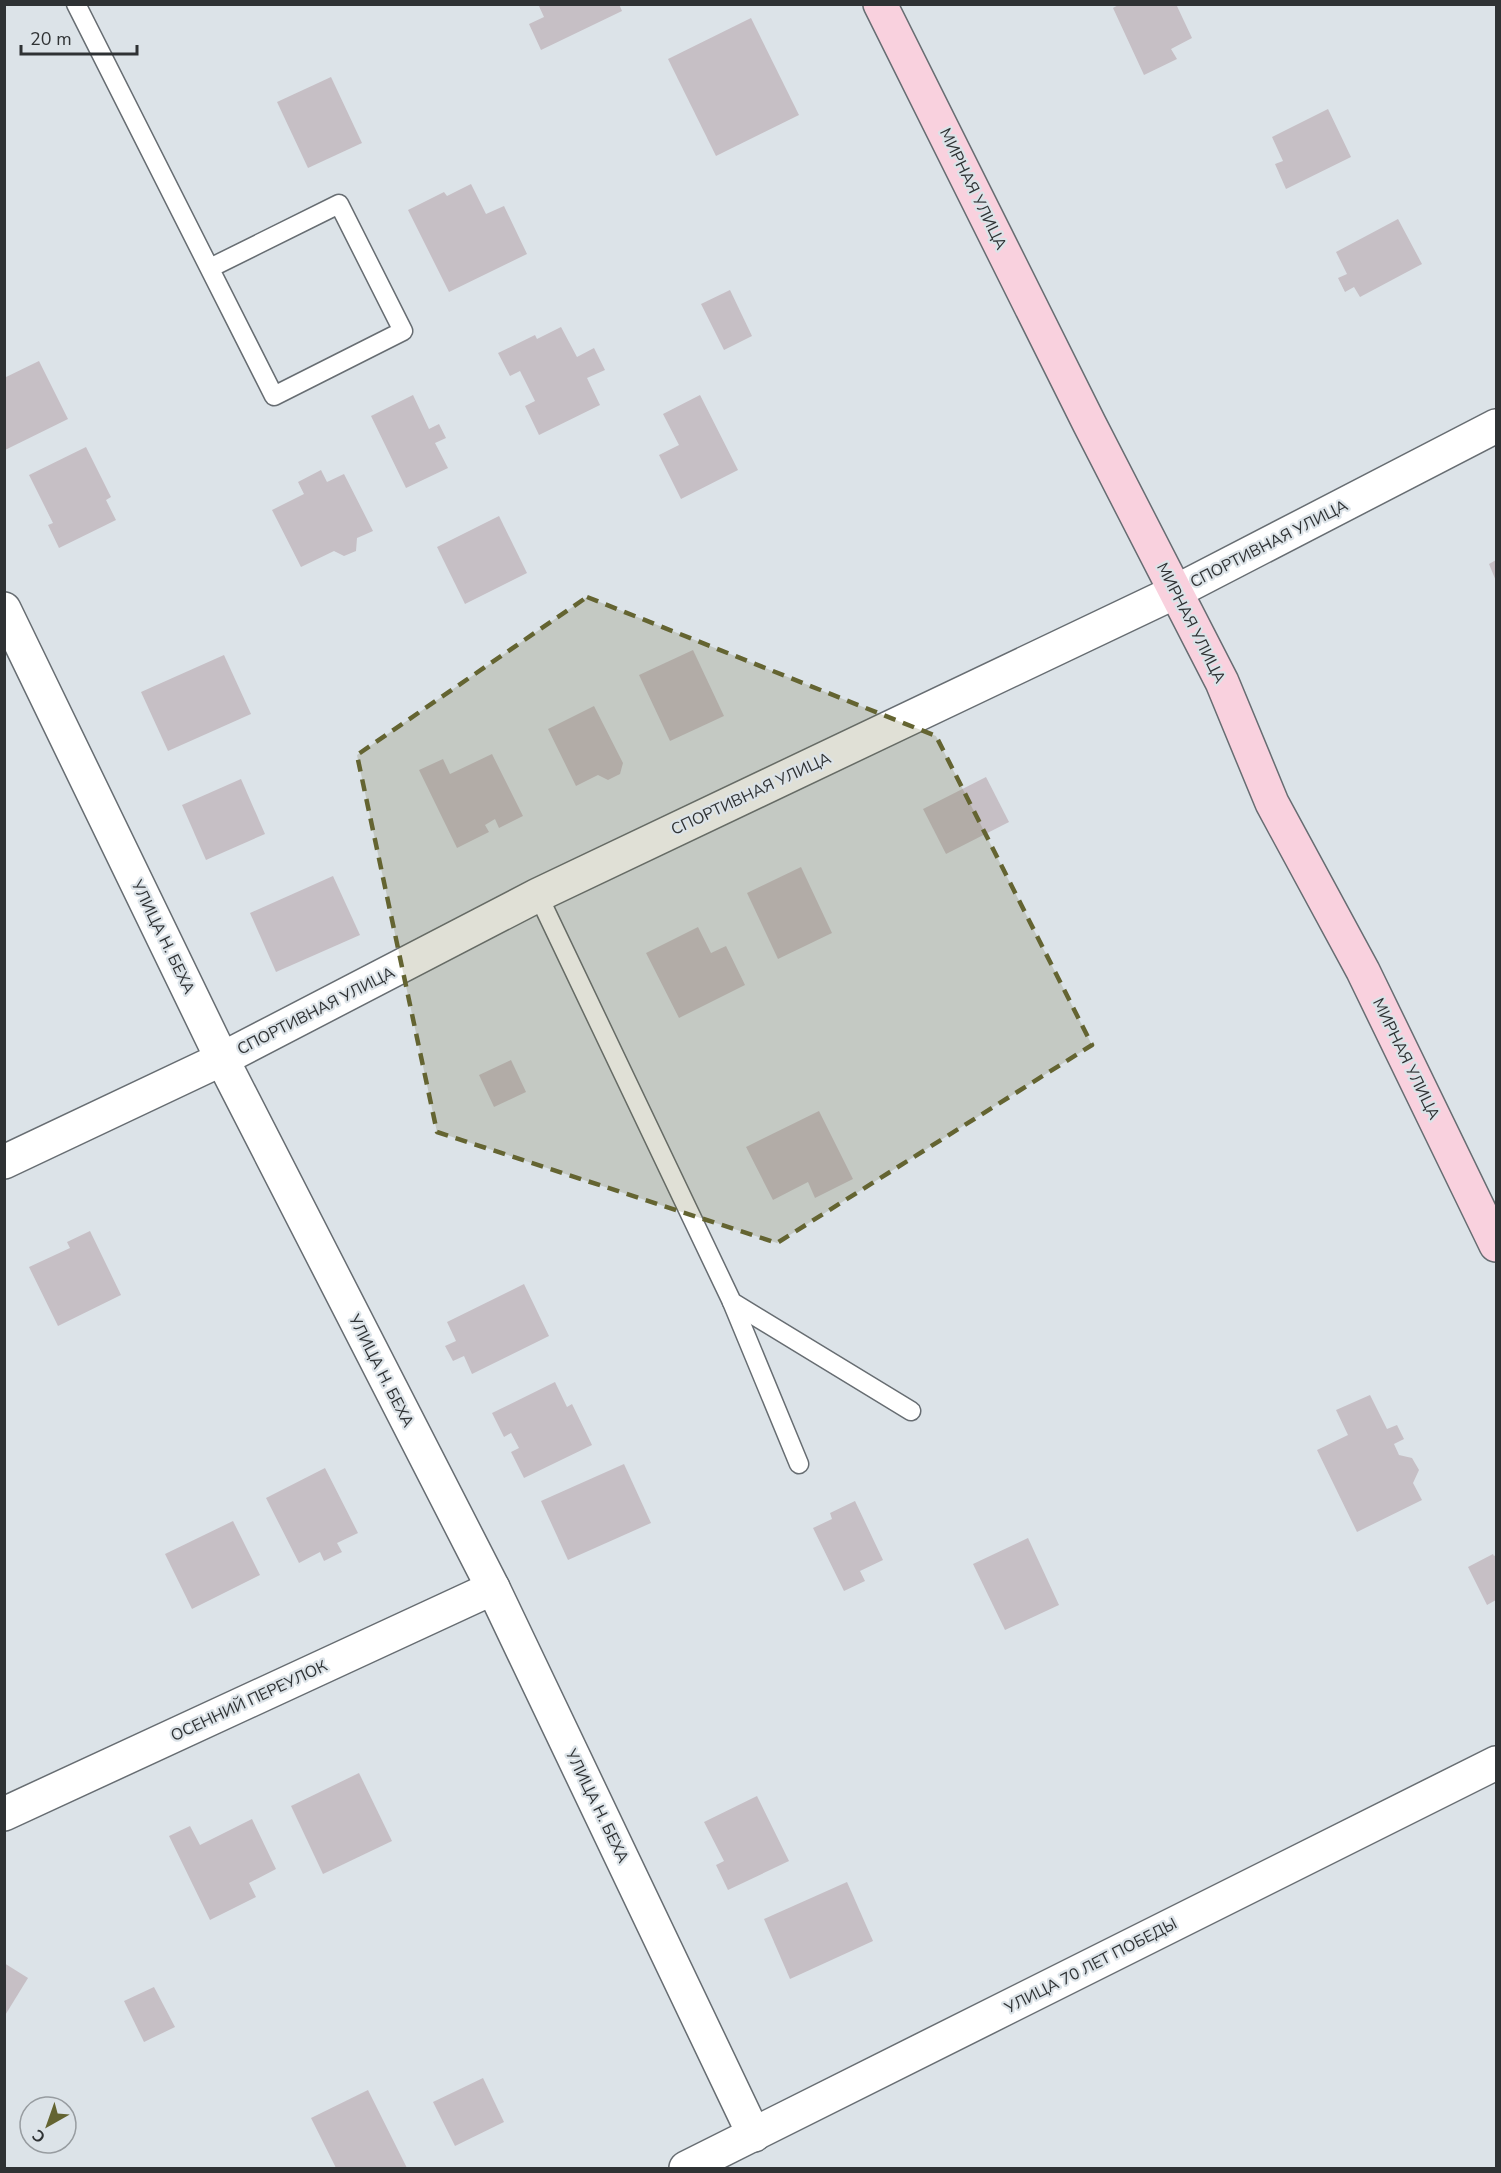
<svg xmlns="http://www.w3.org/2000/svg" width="1501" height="2173" font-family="'Nunito Sans',sans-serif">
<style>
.building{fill:#c6bfc5}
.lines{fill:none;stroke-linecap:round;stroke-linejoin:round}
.lane-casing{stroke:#676d72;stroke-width:21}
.street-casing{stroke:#676d72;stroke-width:36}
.secondary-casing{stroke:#676d72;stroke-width:36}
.lane{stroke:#fff;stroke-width:18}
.street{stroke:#fff;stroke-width:33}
.secondary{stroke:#f9d1de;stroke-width:33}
.marked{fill:#646431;fill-opacity:0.2;stroke:#646431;stroke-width:4.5;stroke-dasharray:12 8;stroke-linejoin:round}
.labels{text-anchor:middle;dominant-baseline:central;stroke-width:4.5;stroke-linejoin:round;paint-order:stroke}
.street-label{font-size:16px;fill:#2f3234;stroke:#dce3e8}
</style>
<rect width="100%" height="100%" fill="#dce3e8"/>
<g class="building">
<path d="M538,4H619L622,11L541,50L529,24L544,17Z"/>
<path d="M1120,4H1176L1192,38L1171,49L1177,59L1144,75L1113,8Z"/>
<path d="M751,18L799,115L716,156L668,59Z"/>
<path d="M331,77L362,143L308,168L277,102Z"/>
<path d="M1328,109L1351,157L1286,189L1275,164L1283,161L1272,137Z"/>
<path d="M471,184L486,214L504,206L527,254L449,292L408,210L444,192L447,196Z"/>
<path d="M1398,219L1422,264L1360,297L1354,287L1345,292L1338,278L1347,274L1336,252Z"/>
<path d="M730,290L752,336L724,350L701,304Z"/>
<path d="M561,327L577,357L594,348L605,370L587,378L600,405L539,435L525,406L535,401L520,371L510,376L498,353L535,335L537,339Z"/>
<path d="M39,361L68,419L5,450L4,378Z"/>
<path d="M413,395L429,429L439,424L446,438L435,443L448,468L406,488L371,416Z"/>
<path d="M700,395L738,470L681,499L659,455L679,445L663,414Z"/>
<path d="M86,447L111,497L106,500L116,520L59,548L48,525L53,523L29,475Z"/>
<path d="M321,470L327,482L344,474L373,531L357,538L356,551L344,556L334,551L301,567L272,510L304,494L298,482Z"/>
<path d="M499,516L527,573L465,604L437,547Z"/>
<path d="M1496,560V581L1489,564Z"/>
<path d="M693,650L724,716L670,741L639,675Z"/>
<path d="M224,655L251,714L168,751L141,692Z"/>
<path d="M594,706L623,763L620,774L608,780L598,775L576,786L548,729Z"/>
<path d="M492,754L523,816L499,828L495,819L485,825L489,832L457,848L419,770L443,759L450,774Z"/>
<path d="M986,777L1009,822L946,854L923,809Z"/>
<path d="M241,779L265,834L206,860L182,805Z"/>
<path d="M801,867L832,933L778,959L747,893Z"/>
<path d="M333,876L360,935L276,972L250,913Z"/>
<path d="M698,927L711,953L726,946L745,985L679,1018L646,953Z"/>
<path d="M511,1060L526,1092L494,1107L479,1075Z"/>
<path d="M819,1111L853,1179L815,1198L808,1182L773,1200L746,1147Z"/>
<path d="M90,1231L121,1295L58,1326L29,1267L70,1248L67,1242Z"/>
<path d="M524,1284L549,1336L472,1374L464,1356L453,1361L445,1346L456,1341L447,1322Z"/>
<path d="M555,1382L567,1407L572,1404L592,1445L524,1478L511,1452L519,1448L511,1433L504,1437L492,1413Z"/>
<path d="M1370,1395L1387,1429L1397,1425L1404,1439L1394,1444L1399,1455L1412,1458L1419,1470L1413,1483L1422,1500L1357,1532L1317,1450L1348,1435L1336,1410Z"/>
<path d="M624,1464L651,1523L568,1560L541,1501Z"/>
<path d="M325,1468L358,1533L337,1543L342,1552L324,1561L320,1552L299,1563L266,1498Z"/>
<path d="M855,1501L883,1560L860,1571L865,1581L844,1591L813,1528L832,1519L830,1513Z"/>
<path d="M233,1521L260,1575L192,1609L165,1554Z"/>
<path d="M1028,1538L1059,1605L1005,1630L973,1564Z"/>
<path d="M1493,1554L1494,1556L1496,1555V1600L1487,1605L1468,1567Z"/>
<path d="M359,1773L392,1841L323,1874L291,1806Z"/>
<path d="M757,1796L789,1861L728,1890L716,1865L724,1861L704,1822Z"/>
<path d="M252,1819L276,1869L249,1883L256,1897L210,1920L169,1836L190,1826L200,1845Z"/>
<path d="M847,1882L873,1941L790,1979L764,1919Z"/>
<path d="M4,1963L28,1978L4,2017Z"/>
<path d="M154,1987L175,2027L144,2042L124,2001Z"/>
<path d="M483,2078L504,2122L455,2146L433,2102Z"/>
<path d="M368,2090L407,2168H336L311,2118Z"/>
</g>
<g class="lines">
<g class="lane-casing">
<g id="lane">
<path d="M76,4L274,396L403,331L339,204L210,268"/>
<path d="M538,895L732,1302L911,1411"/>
<path d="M732,1302L799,1464"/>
</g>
</g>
<g class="street-casing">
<g id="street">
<path d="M4,609L222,1059L493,1588L754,2135"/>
<path d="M4,1162L222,1059L538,895L1175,592L1496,426"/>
<path d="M4,1814L493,1588"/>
<path d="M686,2168L1496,1763"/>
</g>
</g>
<g class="secondary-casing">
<path id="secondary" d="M880,4L1089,423L1222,682L1272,803L1363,971L1496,1245"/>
</g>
<use href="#lane" class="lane"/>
<use href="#street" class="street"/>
<use href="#secondary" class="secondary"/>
</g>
<path class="marked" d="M587,597L936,736L1092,1045L777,1243L437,1132L357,755Z"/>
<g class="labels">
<g class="street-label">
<text transform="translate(973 189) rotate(64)">МИРНАЯ УЛИЦА</text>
<text transform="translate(1269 544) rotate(-27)">СПОРТИВНАЯ УЛИЦА</text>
<text transform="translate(1191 623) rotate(63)">МИРНАЯ УЛИЦА</text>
<text transform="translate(751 794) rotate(-25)">СПОРТИВНАЯ УЛИЦА</text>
<text transform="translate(163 937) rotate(64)">УЛИЦА Н. БЕХА</text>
<text transform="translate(316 1011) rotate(-27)">СПОРТИВНАЯ УЛИЦА</text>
<text transform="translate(1406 1059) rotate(64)">МИРНАЯ УЛИЦА</text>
<text transform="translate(381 1371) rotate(63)">УЛИЦА Н. БЕХА</text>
<text transform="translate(249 1701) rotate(-25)">ОСЕННИЙ ПЕРЕУЛОК</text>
<text transform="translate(597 1806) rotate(64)">УЛИЦА Н. БЕХА</text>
<text transform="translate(1091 1966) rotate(-27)">УЛИЦА 70 ЛЕТ ПОБЕДЫ</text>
</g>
</g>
<rect width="1501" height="2173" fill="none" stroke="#2f3234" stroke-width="12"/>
<g transform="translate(48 2125) rotate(220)"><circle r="28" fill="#dce3e8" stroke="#979ca0" stroke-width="1.5"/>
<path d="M0-4.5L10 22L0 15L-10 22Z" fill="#646431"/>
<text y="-9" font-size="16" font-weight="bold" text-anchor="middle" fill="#2f3234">С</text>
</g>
<path d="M21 45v9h116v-9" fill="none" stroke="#2f3234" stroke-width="3"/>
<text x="30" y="45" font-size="18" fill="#2f3234" stroke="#dce3e8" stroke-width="4.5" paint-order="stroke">20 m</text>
</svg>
